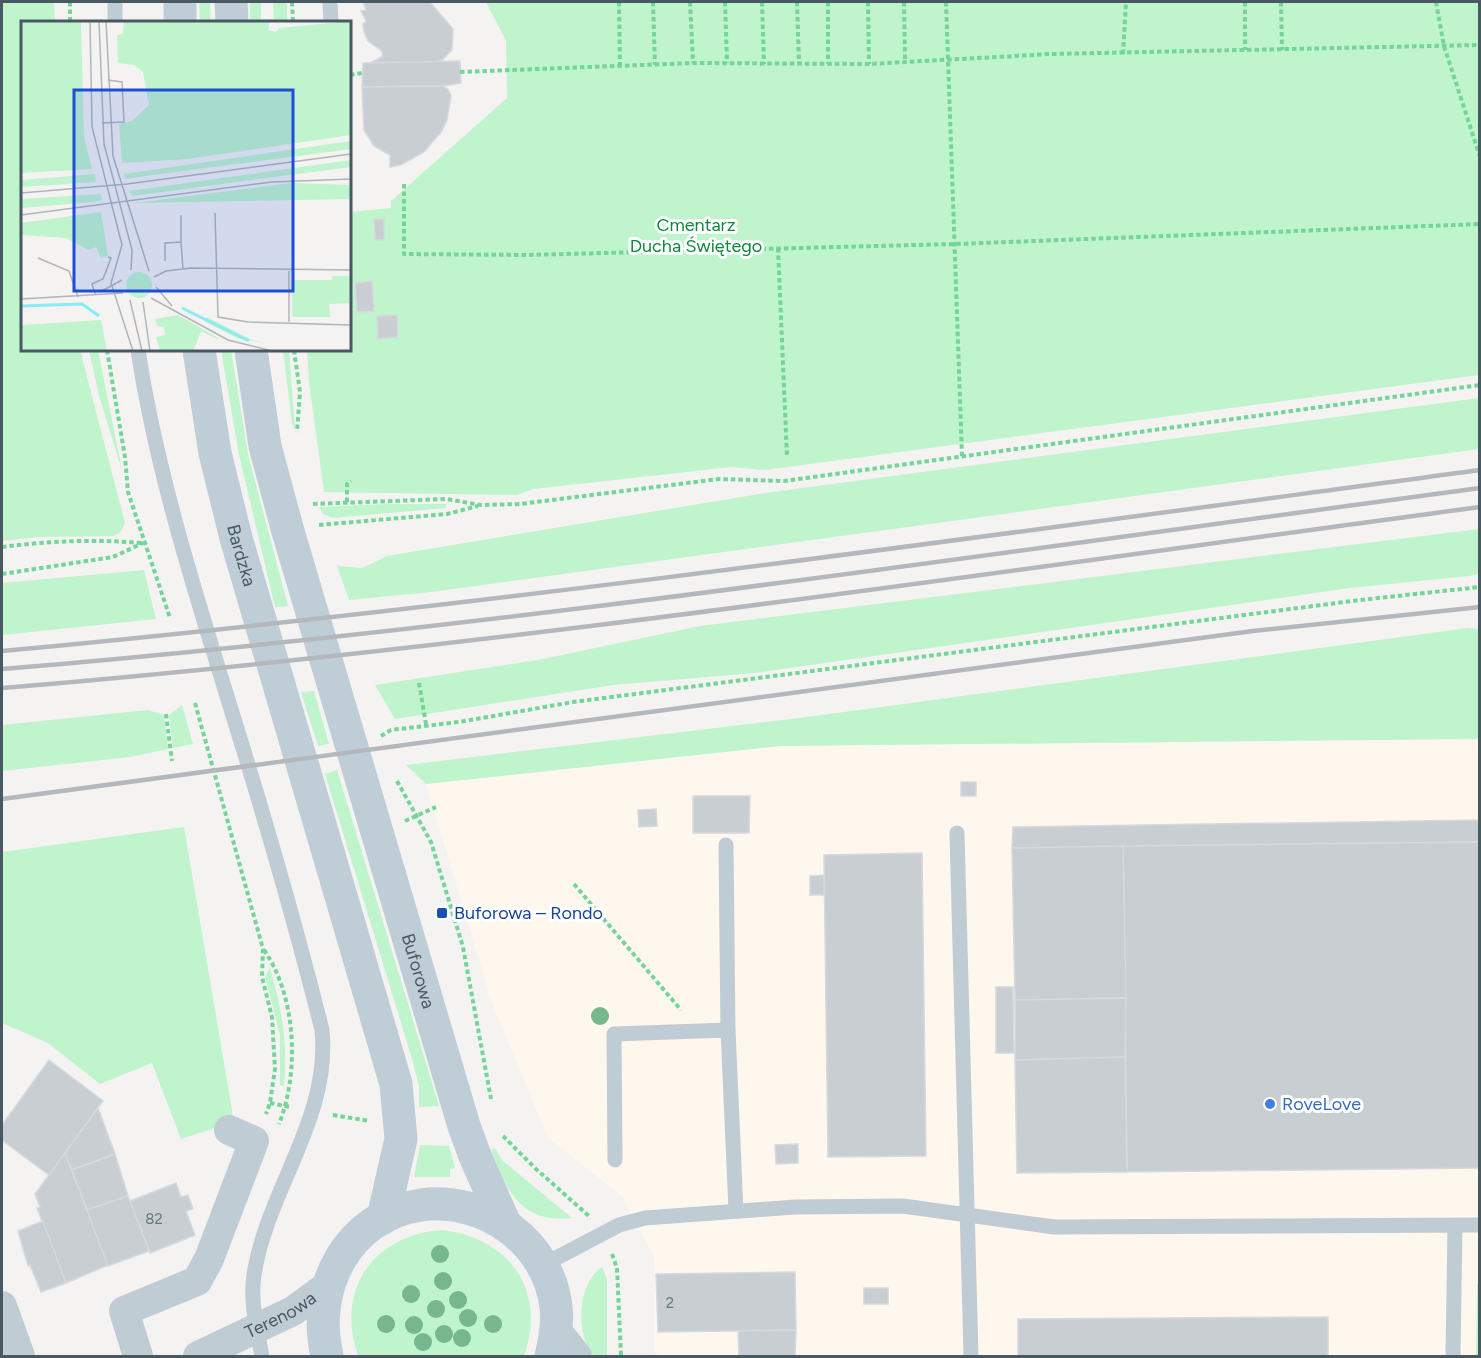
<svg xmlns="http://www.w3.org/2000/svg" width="1481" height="1358" font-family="Figtree,sans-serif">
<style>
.commercial{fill:#fef7ed}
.green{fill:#bff4cd}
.building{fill:#c9ced2;stroke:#d6d9de;stroke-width:1.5}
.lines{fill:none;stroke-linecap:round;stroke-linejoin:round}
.path{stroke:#73d699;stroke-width:4;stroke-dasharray:4.5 3;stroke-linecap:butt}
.service{stroke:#bfccd3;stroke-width:15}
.minor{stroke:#bfccd3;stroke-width:30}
.secondary{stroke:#bfcdd7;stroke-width:33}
.rail{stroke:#b4b8bd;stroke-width:4.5}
.tree{fill:#76b78e}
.transit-dot{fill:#1a4fb4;stroke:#fff;stroke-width:2}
.shop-dot{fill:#3f7fe0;stroke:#fff;stroke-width:2}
.labels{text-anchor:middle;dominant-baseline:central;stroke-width:6;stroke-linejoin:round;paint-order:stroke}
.number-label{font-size:15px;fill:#68767e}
.park-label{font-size:18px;fill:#0f873d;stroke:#fff}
.street-label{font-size:18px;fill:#485962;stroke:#fff}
.transit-label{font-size:18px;fill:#164399;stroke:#fff;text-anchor:start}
.shop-label{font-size:18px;fill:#366cbe;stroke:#fff;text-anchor:start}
.inset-river{fill:none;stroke:#88ebf5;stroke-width:3}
.inset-road{fill:none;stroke:#b0b5b8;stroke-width:1.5}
.view{fill:#1d4ed8;fill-opacity:0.15;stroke:#1d4ed8;stroke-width:3}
.inset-edge{fill:none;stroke:#485962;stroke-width:3}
</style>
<rect width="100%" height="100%" fill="#f5f2f2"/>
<path class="commercial" d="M1479,739V1356H660L654,1351L655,1259L622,1196L548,1138L492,1003L426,784L780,746Z"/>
<g class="green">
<path d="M2,2H54L55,22H22V350H80L125,523L120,533L113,536L38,537L2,541Z"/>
<path d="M199,2H210L211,22H200Z"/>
<rect x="250" y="2" width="11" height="20"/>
<path d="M273,2H287V22H274Z"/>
<path d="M486,2H1479V375L765,470L731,467L533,489L517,495L324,492L309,382L307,350H350V212L391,208V201L507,98L506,41Z"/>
<path d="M89,350H98L122,470L99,396Z"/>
<path d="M221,350H231L248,454L288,606L275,607L239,455Z"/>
<path d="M283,350H289L295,430L292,423Z"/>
<path d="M1479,398V449L431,592L349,600L337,566L362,568L387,556L765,493Z"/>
<path d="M387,504H446V508L333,518L323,514L319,507Z"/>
<path d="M1479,529V574L1469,576L1350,588L755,673L613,685L395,719L375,685L538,660L700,626Z"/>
<path d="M144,570L156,619L2,635V583Z"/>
<path d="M1468,628L1479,629V739L780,746L426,784L406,765L807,717Z"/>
<path d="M314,691L329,744L318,746L301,692Z"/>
<path d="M182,705L193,744L173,748L169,715Z"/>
<path d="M148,710L164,715L168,749L130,757L2,771V725Z"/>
<path d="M337,770L439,1106L419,1107V1086L413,1062L325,774Z"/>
<path d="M184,827L234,1122L181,1139L152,1063L100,1084L48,1043L2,1023V852Z"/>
<path d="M270,968C282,1008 288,1045 284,1086L280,1085V1035L265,976Z"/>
<path d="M420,1145L449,1146L455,1168L450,1169V1177H414Z"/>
<path d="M495,1148L502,1160L572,1218C520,1223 508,1192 491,1150Z"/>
<path d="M442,1230C510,1238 547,1291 524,1356H358C335,1290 373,1235 442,1230Z"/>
<path d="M602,1267L607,1280V1355L594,1356C575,1336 577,1283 602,1267Z"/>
<path d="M1477,1284H1480L1479,1356H1476Z"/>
</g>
<g class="building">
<path d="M363,2H430L453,29L452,50L442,60L436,62L370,63L383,56L382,51L368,41L364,32L363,24L366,21L361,11L366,10Z"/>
<path d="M460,61L461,83L442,86L362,87L363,63Z"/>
<path d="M442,86L448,89L451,96L447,120L441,132L424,152L401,165L390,167V155L374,146L364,130L362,87Z"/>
<path d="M374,219H384V240H375Z"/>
<path d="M372,281L374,311L357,312L355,283Z"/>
<path d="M397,315L398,337L378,339L377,316Z"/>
<rect x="961" y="782" width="15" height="14"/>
<path d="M693,796H750L749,833H693Z"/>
<path d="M656,809L657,826L639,827L638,810Z"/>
<path d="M1480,820V842L1012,848L1013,827Z"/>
<path d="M1480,842V1168L1127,1172L1123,846Z"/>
<path d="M1123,846L1126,998L1015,1000L1012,848Z"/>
<path d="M922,853L926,1156L828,1157L824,855Z"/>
<path d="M824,875V895H810V876Z"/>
<path d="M996,987H1013L1014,1053H996Z"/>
<path d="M1126,998L1125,1057L1015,1060V1000Z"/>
<path d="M1125,1057L1127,1172L1017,1173L1015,1060Z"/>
<path d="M49,1060L103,1101L49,1175L2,1140V1125Z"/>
<path d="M98,1108L115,1154L72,1170L65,1153Z"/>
<path d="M798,1144V1163L776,1164L775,1145Z"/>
<path d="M65,1153L108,1265L66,1283L37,1208L40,1207L35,1194Z"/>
<path d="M115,1154L128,1196L87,1210L72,1170Z"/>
<path d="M176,1183L181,1197L188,1195L193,1209L186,1211L195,1235L150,1253L130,1201Z"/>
<path d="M128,1196L149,1251L108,1266L87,1210Z"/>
<path d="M43,1221L66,1283L41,1292L30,1265L28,1266L18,1231Z"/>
<path d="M795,1272L796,1330L658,1332L656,1274Z"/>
<rect x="864" y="1288" width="24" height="16"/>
<path d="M1328,1317V1356H1018V1319Z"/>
<path d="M796,1330L795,1356H739L738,1331Z"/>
</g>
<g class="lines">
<g class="path">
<path d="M70,2V22"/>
<path d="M292,2L293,22"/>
<path d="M619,2L620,66"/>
<path d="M653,2L655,65"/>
<path d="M690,2L693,63"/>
<path d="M725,2L727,63"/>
<path d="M762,2L764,64"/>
<path d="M797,2L799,64"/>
<path d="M828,2V64"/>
<path d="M868,2L869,64"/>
<path d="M904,2L905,61"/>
<path d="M946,2L962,456"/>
<path d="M1245,2V50"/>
<path d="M1281,2L1282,50"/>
<path d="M1436,2L1444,46L1480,157"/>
<path d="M1123,54L1126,2"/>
<path d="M460,72L693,63L869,64L1051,54L1480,45"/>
<path d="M350,75L362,73"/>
<path d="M404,184V254L526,255L955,244L1480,224"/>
<path d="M778,248L787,456"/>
<path d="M107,350L125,457L128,492L170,618"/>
<path d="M294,350L300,392L297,432"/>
<path d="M347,502V484L351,481"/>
<path d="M313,504L446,499L481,505L520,504L719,479L784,481L1480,385"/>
<path d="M319,525L447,514L478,506"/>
<path d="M2,547C48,541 95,539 141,543"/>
<path d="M2,574L113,557L143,543"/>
<path d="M419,683L426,724"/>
<path d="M195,703L263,949L262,977L272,1017L275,1069L270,1103L266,1114"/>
<path d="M166,714L172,761"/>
<path d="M381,736L391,730L459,722L573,702L1360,600L1480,587"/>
<path d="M397,781L431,842L463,947L491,1099"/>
<path d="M405,821L436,807"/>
<path d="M574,884L681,1010"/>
<path d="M264,950C296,996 300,1071 279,1124"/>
<path d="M270,1103L290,1107"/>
<path d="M333,1115L370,1121"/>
<path d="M503,1136L536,1169L590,1217"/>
<path d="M612,1254L617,1268L621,1356"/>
</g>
<g class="service">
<path d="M115,2V22"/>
<path d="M330,2L331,22"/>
<path d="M138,350C157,475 197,598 234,719C266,822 296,926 322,1030C331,1118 267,1190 254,1275C250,1303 257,1329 262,1356"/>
<path d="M957,833L971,1356"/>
<path d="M726,845L728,1030"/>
<path d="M615,1160L614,1034L728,1030L736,1211"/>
<path d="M543,1265L619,1225L645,1218L795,1207L903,1206L1054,1227L1480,1225"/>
<path d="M1453,1356L1455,1226"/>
</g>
<g class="minor">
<path d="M2,1306L20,1356"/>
<path d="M557,1331L577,1356"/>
<path d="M138,1356L124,1311L197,1281L209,1259L254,1141L229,1130"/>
<path id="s1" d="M198,1356L293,1311L327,1286"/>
</g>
<g class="secondary">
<path d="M180,2V22"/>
<path d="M231,2L232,22"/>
<path id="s2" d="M199,350L215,453L236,538L396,1084L401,1139L383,1218"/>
<path id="s3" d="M251,350L265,446L287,528L464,1126L475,1156L505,1224"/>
<path d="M327,1356C311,1288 347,1216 421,1205C484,1196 549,1242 556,1307C558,1324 555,1340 551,1356"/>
</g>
<g class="rail">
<path d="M2,651C496,605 987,536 1480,470"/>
<path d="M2,669C496,628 988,554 1480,488"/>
<path d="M2,688C496,647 988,573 1480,507"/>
<path d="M2,799L1253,631L1480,607"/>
</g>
</g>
<g class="tree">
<circle cx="600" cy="1016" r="9"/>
<circle cx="440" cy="1254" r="9"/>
<circle cx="443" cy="1281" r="9"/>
<circle cx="411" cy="1294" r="9"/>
<circle cx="458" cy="1300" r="9"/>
<circle cx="436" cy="1309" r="9"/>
<circle cx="468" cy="1318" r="9"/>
<circle cx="386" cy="1324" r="9"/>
<circle cx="493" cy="1324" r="9"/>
<circle cx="414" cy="1325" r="9"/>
<circle cx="444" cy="1334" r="9"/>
<circle cx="462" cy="1338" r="9"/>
<circle cx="423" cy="1342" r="9"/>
</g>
<rect class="transit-dot" x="436" y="907" width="12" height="12" rx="3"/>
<circle class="shop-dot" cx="1270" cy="1104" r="6"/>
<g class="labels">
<g class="number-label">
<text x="154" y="1219">82</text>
<text x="670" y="1303">2</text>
</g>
<g class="park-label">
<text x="696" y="225">Cmentarz<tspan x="696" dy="21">Ducha Świętego</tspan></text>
</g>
<g class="street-label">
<text stroke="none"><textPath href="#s2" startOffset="210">Bardzka</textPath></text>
<text stroke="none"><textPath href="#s3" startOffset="644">Buforowa</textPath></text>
<text stroke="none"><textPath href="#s1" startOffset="92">Terenowa</textPath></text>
</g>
<g class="transit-label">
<text x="454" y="913">Buforowa – Rondo</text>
</g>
<g class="shop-label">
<text x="1282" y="1104">RoveLove</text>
</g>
</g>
<g transform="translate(21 21)">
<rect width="330" height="330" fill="#f5f2f2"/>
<path d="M0,0H60L63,116L71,148L0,152ZM103,0H249L247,9L255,11L258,7L330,0V114L166,138L101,142L98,103L111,100L128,84L122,51L113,44L97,42L96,14L102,13ZM330,120V128L116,156L104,158L103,153ZM330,139V146L111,175L108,170ZM74,153L75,161L0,166V159ZM270,162L330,164V178L113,182ZM80,173L81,179L72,181L0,187V178ZM80,191L87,235L80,237L75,226L68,229L45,217L0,214V202ZM105 264a13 13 0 1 1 26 0a13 13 0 1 1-26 0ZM311,255H330V282L308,283L309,296H271V259H311ZM157,294L197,317L196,318L180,310L172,330H139L135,316L144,314L143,306L136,305L134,298ZM186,296L231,319L248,323L216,317L183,300ZM80,299L86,330H0V304Z" fill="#bff4cd"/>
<path class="inset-river" d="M0,285L61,283L78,295M161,287L228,320"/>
<path class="inset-road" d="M69,0L71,106L101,224L90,262L112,330M78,0L83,123L111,229L110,249M85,0L92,135L128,250M81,102L103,101L101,61L87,59M0,172L106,163L330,133M194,192L197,296L227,301L330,304M0,194L251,161L330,158M160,194V221M17,237L48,250L57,276M144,240V222L160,221L162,248M268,250V301M133,256L145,250L170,247L330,249M135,266L151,285M79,271L101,259M74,273L71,263L82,258L90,237L87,236M130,277L207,319L251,330M0,278L102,272M109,279L121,330M122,281L129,330"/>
<path class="view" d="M53,69H272V270H53Z"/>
<rect width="330" height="330" class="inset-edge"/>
</g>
<rect width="1481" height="1358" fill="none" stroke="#485962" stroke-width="6"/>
</svg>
